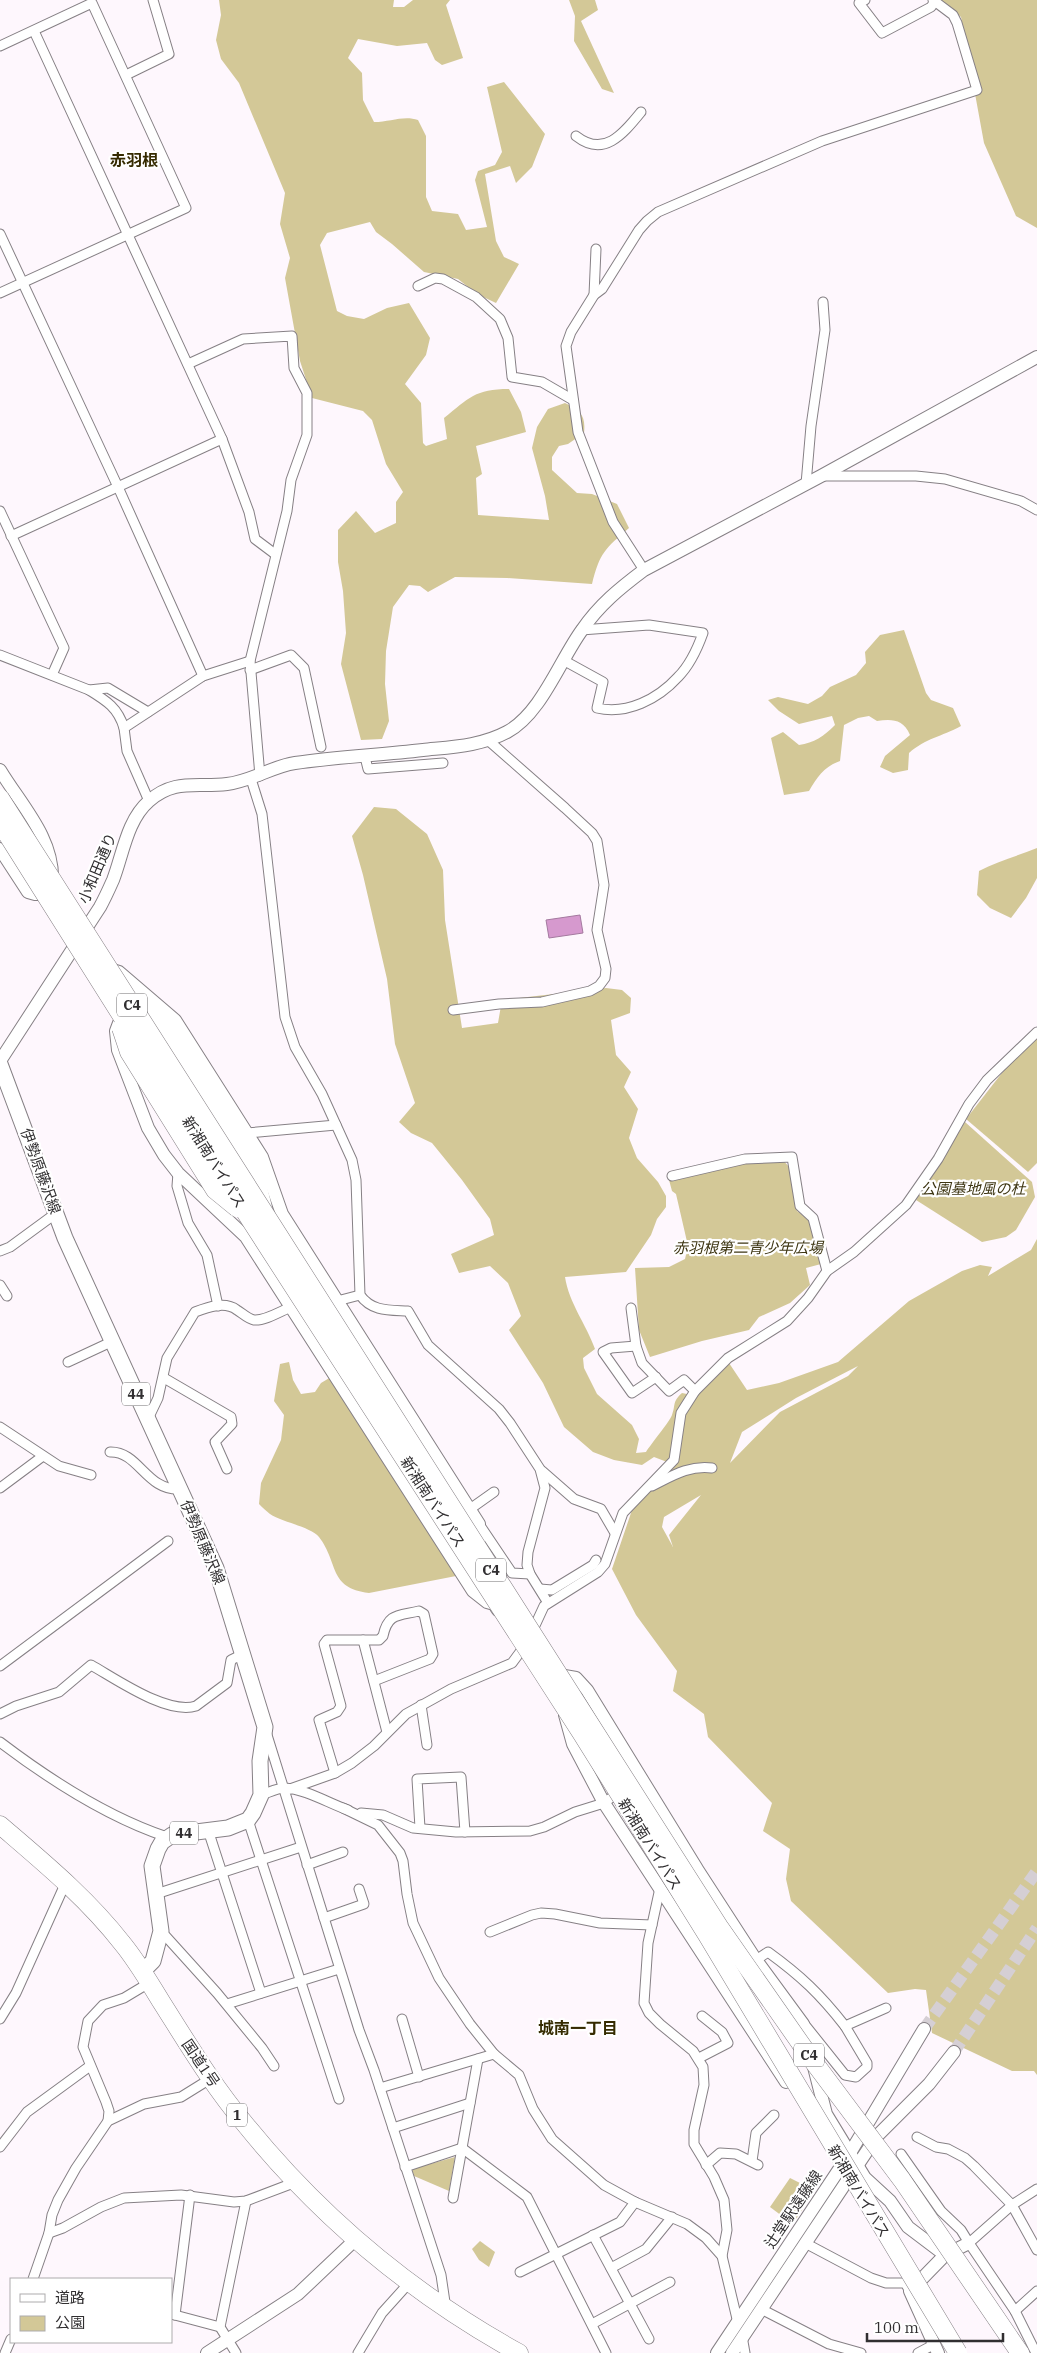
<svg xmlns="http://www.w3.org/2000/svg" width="1037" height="2353" font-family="'IBM Plex Serif','Noto Sans JP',serif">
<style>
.green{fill:#d3c897;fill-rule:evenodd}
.water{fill:#d699ce;stroke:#a4799f}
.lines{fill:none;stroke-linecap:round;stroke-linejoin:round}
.secondary-tunnel{stroke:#d5cfd4;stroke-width:12;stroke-dasharray:12 6;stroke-linecap:butt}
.street-casing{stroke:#868085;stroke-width:11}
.secondary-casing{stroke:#868085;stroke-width:14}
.primary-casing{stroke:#868085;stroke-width:17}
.highway-casing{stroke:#868085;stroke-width:19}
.street{stroke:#fff;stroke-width:9}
.secondary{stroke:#fff;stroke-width:12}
.primary{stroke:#fff;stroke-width:15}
.highway{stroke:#fff;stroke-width:18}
.highway-bridge-casing{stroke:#868085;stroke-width:19;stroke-linecap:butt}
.highway-bridge{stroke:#fff;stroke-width:18}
.labels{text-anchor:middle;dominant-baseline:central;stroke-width:4.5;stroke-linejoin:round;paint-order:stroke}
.shield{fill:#fff;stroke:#6f6d6f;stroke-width:1}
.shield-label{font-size:14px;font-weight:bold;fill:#312f31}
.street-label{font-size:15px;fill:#312f31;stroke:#fff}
.park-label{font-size:15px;font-style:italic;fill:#3e3613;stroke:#fff}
.neighbourhood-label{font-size:16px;font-weight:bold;fill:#352b00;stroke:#fff}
</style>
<rect width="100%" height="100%" fill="#fef7fd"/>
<g class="green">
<path d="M219,0H394L393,7H404L413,0H450L446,5L463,58L442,65L435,60L427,43L397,46L358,39L348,58L362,73L363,100L374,122C390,122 404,115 418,120L426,136V197L432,211L458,214L466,230L487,227L475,180L478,171L495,165L502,152L487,87L504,82L545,134L532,167L516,183L510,166L485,174L496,241L504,257L519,264L496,303L477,294L458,279L424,272L392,244L376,232L370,222L327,233L320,245L337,311L347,316L364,319L387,308L409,303L430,338L426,355L405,384L421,403L423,443L426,446L447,439L444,418C469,398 475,389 509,389L521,412L526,432L476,446L482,474L476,478L478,515L549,520L545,496L532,448L537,427L548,409L565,403C580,410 586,415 584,433L568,444L559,446L552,457V470L577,493L592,494L617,504L629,528C605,549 600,552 592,584L507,578L455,577L428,592L420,586L409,585L393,607L386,651L385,684L389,721L382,739L361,740L341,664L346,633L343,591L338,562V530L356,511L375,533L396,523V502L403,492L386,464L372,420L363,411L312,398L300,361L285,278L290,258L280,224L285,193L239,83L221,59L216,40L221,15Z"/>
<path d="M569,0H595L598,10L581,21L614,93L602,89L574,41L575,16Z"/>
<path d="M941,0H1037V228L1016,216L984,143L961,17Z"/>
<path d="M904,630L926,693L931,700L953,708L961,726C941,737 926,738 909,753L908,770L893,773L880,767L885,756L910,735C903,719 892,719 877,721L869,716L858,718L844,725L840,761C825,766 817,777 809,791L784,795L771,738L783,732L799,745C814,743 824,736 835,725L832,716L799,724L779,711L768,700L778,697L808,704L822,696L830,687L856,675L866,663L865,652L880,635Z"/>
<path d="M374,807L396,809L427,834L443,870L445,920L462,1028L498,1023L502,1000L606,988L622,990L631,998L630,1013L611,1020L616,1055L631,1072L624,1087L638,1109L629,1138L637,1158L658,1182L666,1196V1207L657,1219L651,1235L626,1272L565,1277C569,1303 586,1324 595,1349L583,1358L584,1368L597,1394L632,1425L639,1439L636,1453L646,1452C651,1444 670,1421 672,1415C676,1404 672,1402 682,1393L697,1396L729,1363L747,1390L779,1383L838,1362L909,1301L962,1271L980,1265L992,1267L988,1276L1031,1250L1037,1239V2075L1034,2071H1012L932,2033L926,1990L915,1989L888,1993L791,1901L786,1879L790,1849L763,1831L772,1803L708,1737L704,1714L673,1691L677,1671L636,1615L612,1569L632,1510L675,1465L654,1457L642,1465L614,1460L593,1452L564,1427L543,1383L509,1330L521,1316L508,1283L490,1266L459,1273L451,1254L494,1235L490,1219L462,1180L432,1143L411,1133L399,1122L415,1103L395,1044L387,979L363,875L352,836ZM858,1366L848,1376L780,1412L730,1463L742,1432L796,1398ZM701,1495L669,1535L673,1547L662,1527L664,1517Z"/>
<path d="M1037,848V878L1026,898L1011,918L990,908L977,895L979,871C997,861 1018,856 1037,848Z"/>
<path d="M1037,1036V1163L1028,1172L966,1119L1005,1069Z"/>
<path d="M965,1122L1032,1182L1035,1197L1016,1230L1006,1237L982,1242L916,1200Z"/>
<path d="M782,1159L790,1168L797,1211L809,1220L821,1264L806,1268L810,1285L790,1303L759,1317L749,1330L702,1341L650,1357L639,1330L635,1268L669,1267L685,1259L688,1246L676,1194L672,1191L669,1180L748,1162Z"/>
<path d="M289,1362L293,1380L301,1394L315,1392L321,1383L331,1377L456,1576L369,1593C328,1588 339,1563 319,1537C311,1527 282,1522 270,1514C266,1511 262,1507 259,1504L261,1483L281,1440L284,1415L274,1401L280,1364Z"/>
<path d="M455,2157L449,2191L414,2176L412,2169Z"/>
<path d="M790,2178L810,2188L813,2193L796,2219H786L770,2207Z"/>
<path d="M480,2241L495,2252L489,2267L479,2260L472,2249Z"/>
</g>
<path class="water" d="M580,915L583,933L549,938L546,920Z"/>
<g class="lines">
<g class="secondary-tunnel">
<path d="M924,2029L1037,1871"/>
<path d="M954,2052L1037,1928"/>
</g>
<g class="street-casing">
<g id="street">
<path d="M865,0L859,3L882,33L931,7L935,1"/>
<path d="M34,31L222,439L249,512L255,539L275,554"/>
<path d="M0,46L92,3L186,208L0,293"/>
<path d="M126,75L169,54L153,0"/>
<path d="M576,136C604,158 623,134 641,112"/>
<path d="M0,234L118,487L203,676"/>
<path d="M418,286L435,278L443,279L476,297L500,319L508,338L512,377L542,382L573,400"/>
<path d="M594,295L596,249"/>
<path d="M188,364L243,339L292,336L294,368L307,393V435L291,480L287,511L250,661L260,776"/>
<path d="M822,476H916L945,479L1021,501L1037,510"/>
<path d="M806,484L811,426L825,330L823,302"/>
<path d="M0,511L64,648L52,675"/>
<path d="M11,536L222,439"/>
<path d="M644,570L613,522L578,432L566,346L571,332L594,295L602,289L639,230L647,221L658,212L822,141L977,90L957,23L953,15L933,0"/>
<path d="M0,655L89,690L108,688L148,712"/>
<path d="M563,660L603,682L597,708C627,715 658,699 678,677C689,666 698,647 703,633L649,625L581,630"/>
<path d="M250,670L291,655L304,668L321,747"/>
<path d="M89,690C107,701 118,708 124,728"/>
<path d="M365,757L368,769L443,763"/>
<path d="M251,779L262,814L285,1017L295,1047L322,1094L352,1160L356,1180L360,1295C372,1312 390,1310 408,1311L428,1345L499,1409L510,1423L540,1469L545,1488L528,1552L527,1565L530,1574L548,1603"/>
<path d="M149,801L127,751L124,728L203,676L250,661"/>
<path d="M453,1010L499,1004L542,1002L590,991L599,986L605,978L606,969L597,930L604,885L597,841L592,833L565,808L489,741"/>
<path d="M247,1133L336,1125"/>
<path d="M178,1173L177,1186L188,1223L207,1255L218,1306"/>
<path d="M672,1176L745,1159L792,1157L800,1206L813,1218L827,1271"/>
<path d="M0,1251L10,1247L55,1214"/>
<path d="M0,1285L7,1296"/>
<path d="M337,1301L360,1295"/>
<path d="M631,1308L636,1346L642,1363L669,1391L684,1380L695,1391"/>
<path d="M636,1346L611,1348L603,1352L632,1393L656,1377"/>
<path d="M68,1362L111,1342"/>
<path d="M164,1378L231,1417L232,1424L215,1442L227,1469"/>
<path d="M148,1419L158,1398L167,1358L195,1312C208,1307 225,1301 237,1310C242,1313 248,1319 254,1320C265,1321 281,1311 291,1307"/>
<path d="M0,1427L59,1466L91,1475"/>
<path d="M110,1452C139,1451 146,1491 180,1489"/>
<path d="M542,1471L574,1499L601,1509L615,1533"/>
<path d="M652,1486C672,1476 689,1465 712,1468"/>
<path d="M0,1488L43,1456"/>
<path d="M470,1509L494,1492"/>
<path d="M479,1524L512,1573L530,1574"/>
<path d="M540,1589L552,1590L593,1565L596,1560"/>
<path d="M532,1632L544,1606L598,1572L605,1564L623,1513L674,1460L681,1413L695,1391L728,1358L787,1321L808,1298L827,1271L854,1252L906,1205L938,1159L969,1104L987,1080L1037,1032"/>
<path d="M363,1640L387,1732"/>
<path d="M0,1666L168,1541"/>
<path d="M421,1705L427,1745"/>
<path d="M0,1714L16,1706L59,1692L91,1665C116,1679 167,1715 196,1706L227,1683L231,1660L243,1654"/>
<path d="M267,1735L359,2030L374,2070L441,2275L446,2309"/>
<path d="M0,1742C50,1780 107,1817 167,1837"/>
<path d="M335,1773L319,1720L337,1712L341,1706L324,1644L327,1640H379L383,1636C388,1613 398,1616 419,1611L424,1614L433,1654L430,1659L374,1681"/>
<path d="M290,1789L335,1773L352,1763L374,1746L406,1714L451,1689L512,1663L526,1644"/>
<path d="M261,1795C268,1793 277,1788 284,1788C306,1789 328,1803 348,1810"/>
<path d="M343,1808L378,1825L400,1853L403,1861L407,1894L413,1923L439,1978L470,2024L494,2054L519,2075L533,2109L552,2139L604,2185L635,2202L687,2224L706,2238L722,2256L738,2323"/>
<path d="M361,1813L383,1815L413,1828L456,1832L530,1831L544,1827L575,1812L604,1803L620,1791"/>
<path d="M248,1820L339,2099"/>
<path d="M420,1828L417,1779L461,1777L465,1832"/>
<path d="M208,1830L261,1993"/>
<path d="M307,1865L343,1852"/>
<path d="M660,1888L648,1943L644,2003L649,2013L660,2024L693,2051L703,2067L704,2085L694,2130V2144L714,2177L724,2200L727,2230L722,2256"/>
<path d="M156,1894L301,1847"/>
<path d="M324,1918L364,1904L359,1889"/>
<path d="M161,1931L217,1993L262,2048L274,2066"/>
<path d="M490,1932L532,1915L541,1913L555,1914L600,1923L652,1925"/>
<path d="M756,1960L768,1952C801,1976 820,1994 845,2026L886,2008"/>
<path d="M227,2004L339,1969"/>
<path d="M0,2019L16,1993L66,1882"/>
<path d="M402,2019L419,2077"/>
<path d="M805,2025L845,2075L856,2077L867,2067V2063L845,2026"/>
<path d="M699,2058L728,2043L722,2032L702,2016"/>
<path d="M380,2088L494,2054"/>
<path d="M108,2121L109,2111L106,2102L83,2047L88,2021L103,2005L124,1998L149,1983"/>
<path d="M393,2128L470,2103"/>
<path d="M917,2137L936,2147L948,2149L965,2158L974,2166L1012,2205L1037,2250"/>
<path d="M0,2147L27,2112L90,2066"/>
<path d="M901,2154L941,2211L961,2230L969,2243L1015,2311L1036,2353"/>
<path d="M752,2161L756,2133L774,2115"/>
<path d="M706,2165L720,2153L736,2154L758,2165"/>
<path d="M405,2167L462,2148L527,2197L606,2353"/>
<path d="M453,2198L478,2059"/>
<path d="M49,2233L63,2228L101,2207L124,2198L181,2195L234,2202L246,2201L296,2182"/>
<path d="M593,2235L649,2339"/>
<path d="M805,2243L871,2278L886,2283H905L910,2291"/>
<path d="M969,2243L1012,2205L1037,2189"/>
<path d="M611,2268L646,2249L672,2217"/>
<path d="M520,2272L620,2222L635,2202"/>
<path d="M33,2279L49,2233L52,2215L58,2200L76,2168L108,2121L144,2104L181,2097L210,2079"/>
<path d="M761,2309L829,2344L861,2353"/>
<path d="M1015,2311L1037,2291"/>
<path d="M171,2314L220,2327"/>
<path d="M175,2315L190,2195"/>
<path d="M592,2324L670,2282"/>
<path d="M742,2336L745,2353"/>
<path d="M5,2353L11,2339"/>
<path d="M236,2353L220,2327L246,2201"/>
<path d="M358,2353L382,2313L409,2283"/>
<path d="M918,2353L933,2345"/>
</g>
</g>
<g class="secondary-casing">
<g id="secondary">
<path d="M0,770C21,805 54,838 52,881"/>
<path d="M0,849L28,892L35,894H51"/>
<path d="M109,969L119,972L175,1020L262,1157L282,1214L479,1524V1550"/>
<path d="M119,1023L116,1031L118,1050L148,1128L164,1155L178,1173L246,1237L473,1591L487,1602L494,1604L498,1610"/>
<path d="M0,1061L100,907C105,898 109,889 113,880C123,854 127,820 149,801C175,778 197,788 227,784C252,781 273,766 295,763C337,757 380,755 423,750C451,747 481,746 507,732C541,714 560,660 582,630C599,605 620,588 644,570L821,476L1037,357"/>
<path d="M553,1674L576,1678L587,1690L697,1869L756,1960L803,2024L826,2114L865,2178L890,2201L908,2227L945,2255L969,2243"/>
<path d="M565,1715L573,1744L604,1803L786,2082"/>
<path d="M207,2353L298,2294L356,2239"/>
<path d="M717,2353L850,2153L924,2029"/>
<path d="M732,2353L877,2136L929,2084L954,2052"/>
<path d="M938,2353L910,2291L945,2255"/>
</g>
</g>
<g class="primary-casing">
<path id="primary" d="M0,1064L65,1238L216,1568L265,1727L260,1761L261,1795L253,1813L248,1820L228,1828L172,1835L162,1842L158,1849L152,1866L161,1931L153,1961L143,1971"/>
</g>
<g class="highway-casing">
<g id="highway">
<path d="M130,996L166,1029L252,1164L263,1208"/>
<path d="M0,1825C43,1862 87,1898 122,1943C137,1961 149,1982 162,2003C188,2044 213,2086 245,2124C321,2218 414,2295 519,2353"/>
</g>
</g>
<use href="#street" class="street"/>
<use href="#secondary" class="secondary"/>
<use href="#primary" class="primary"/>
<use href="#highway" class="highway"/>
<g class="highway-bridge-casing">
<g id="highway-bridge">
<path d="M0,798L720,1928L810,2057L902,2180L1020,2353"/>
<path d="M0,823L251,1221L582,1734L707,1935L958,2353"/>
<path d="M121,1028L129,1052L215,1190L237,1208"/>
</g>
</g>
<use href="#highway-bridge" class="highway-bridge"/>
</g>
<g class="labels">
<g class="shield">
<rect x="117" y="993.5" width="30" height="23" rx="4"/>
<rect x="122" y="1382.5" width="28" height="23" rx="4"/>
<rect x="476" y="1558.5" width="30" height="23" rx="4"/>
<rect x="170" y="1821.5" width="28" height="23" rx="4"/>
<rect x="794" y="2043.5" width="30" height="23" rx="4"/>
<rect x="227" y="2103.5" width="20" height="23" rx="4"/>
</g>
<g class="shield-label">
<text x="132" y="1005">C4</text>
<text x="136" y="1394">44</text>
<text x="491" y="1570">C4</text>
<text x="184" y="1833">44</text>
<text x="809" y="2055">C4</text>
<text x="237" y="2115">1</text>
</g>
<g class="street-label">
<text transform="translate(97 868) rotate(-67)">小和田通り</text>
<text transform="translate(214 1162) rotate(58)">新湘南バイパス</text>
<text transform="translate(41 1171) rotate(70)">伊勢原藤沢線</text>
<text transform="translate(433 1502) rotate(57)">新湘南バイパス</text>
<text transform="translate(203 1542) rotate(67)">伊勢原藤沢線</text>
<text transform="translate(650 1844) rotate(58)">新湘南バイパス</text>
<text transform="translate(201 2063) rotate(56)">国道1号</text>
<text transform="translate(859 2191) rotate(59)">新湘南バイパス</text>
<text transform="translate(793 2209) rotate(-56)">辻堂駅遠藤線</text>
</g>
<g class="park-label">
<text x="973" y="1188">公園墓地風の杜</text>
<text x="748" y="1247">赤羽根第二青少年広場</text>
</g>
<g class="neighbourhood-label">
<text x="134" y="160">赤羽根</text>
<text x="578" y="2028">城南一丁目</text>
</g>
</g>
<rect x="10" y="2278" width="162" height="65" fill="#ffffff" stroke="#adacad"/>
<rect x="20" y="2294" width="25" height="8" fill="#ffffff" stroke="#adacad"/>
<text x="55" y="2303" font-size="15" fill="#312f31">道路</text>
<rect x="20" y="2316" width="25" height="15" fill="#d3c897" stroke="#adacad"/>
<text x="55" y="2328" font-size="15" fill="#312f31">公園</text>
<path d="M867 2333v8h136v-8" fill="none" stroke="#312f31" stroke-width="2.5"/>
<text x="874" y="2333" font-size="15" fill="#312f31" stroke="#ffffff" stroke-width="4" paint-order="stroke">100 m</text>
</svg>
